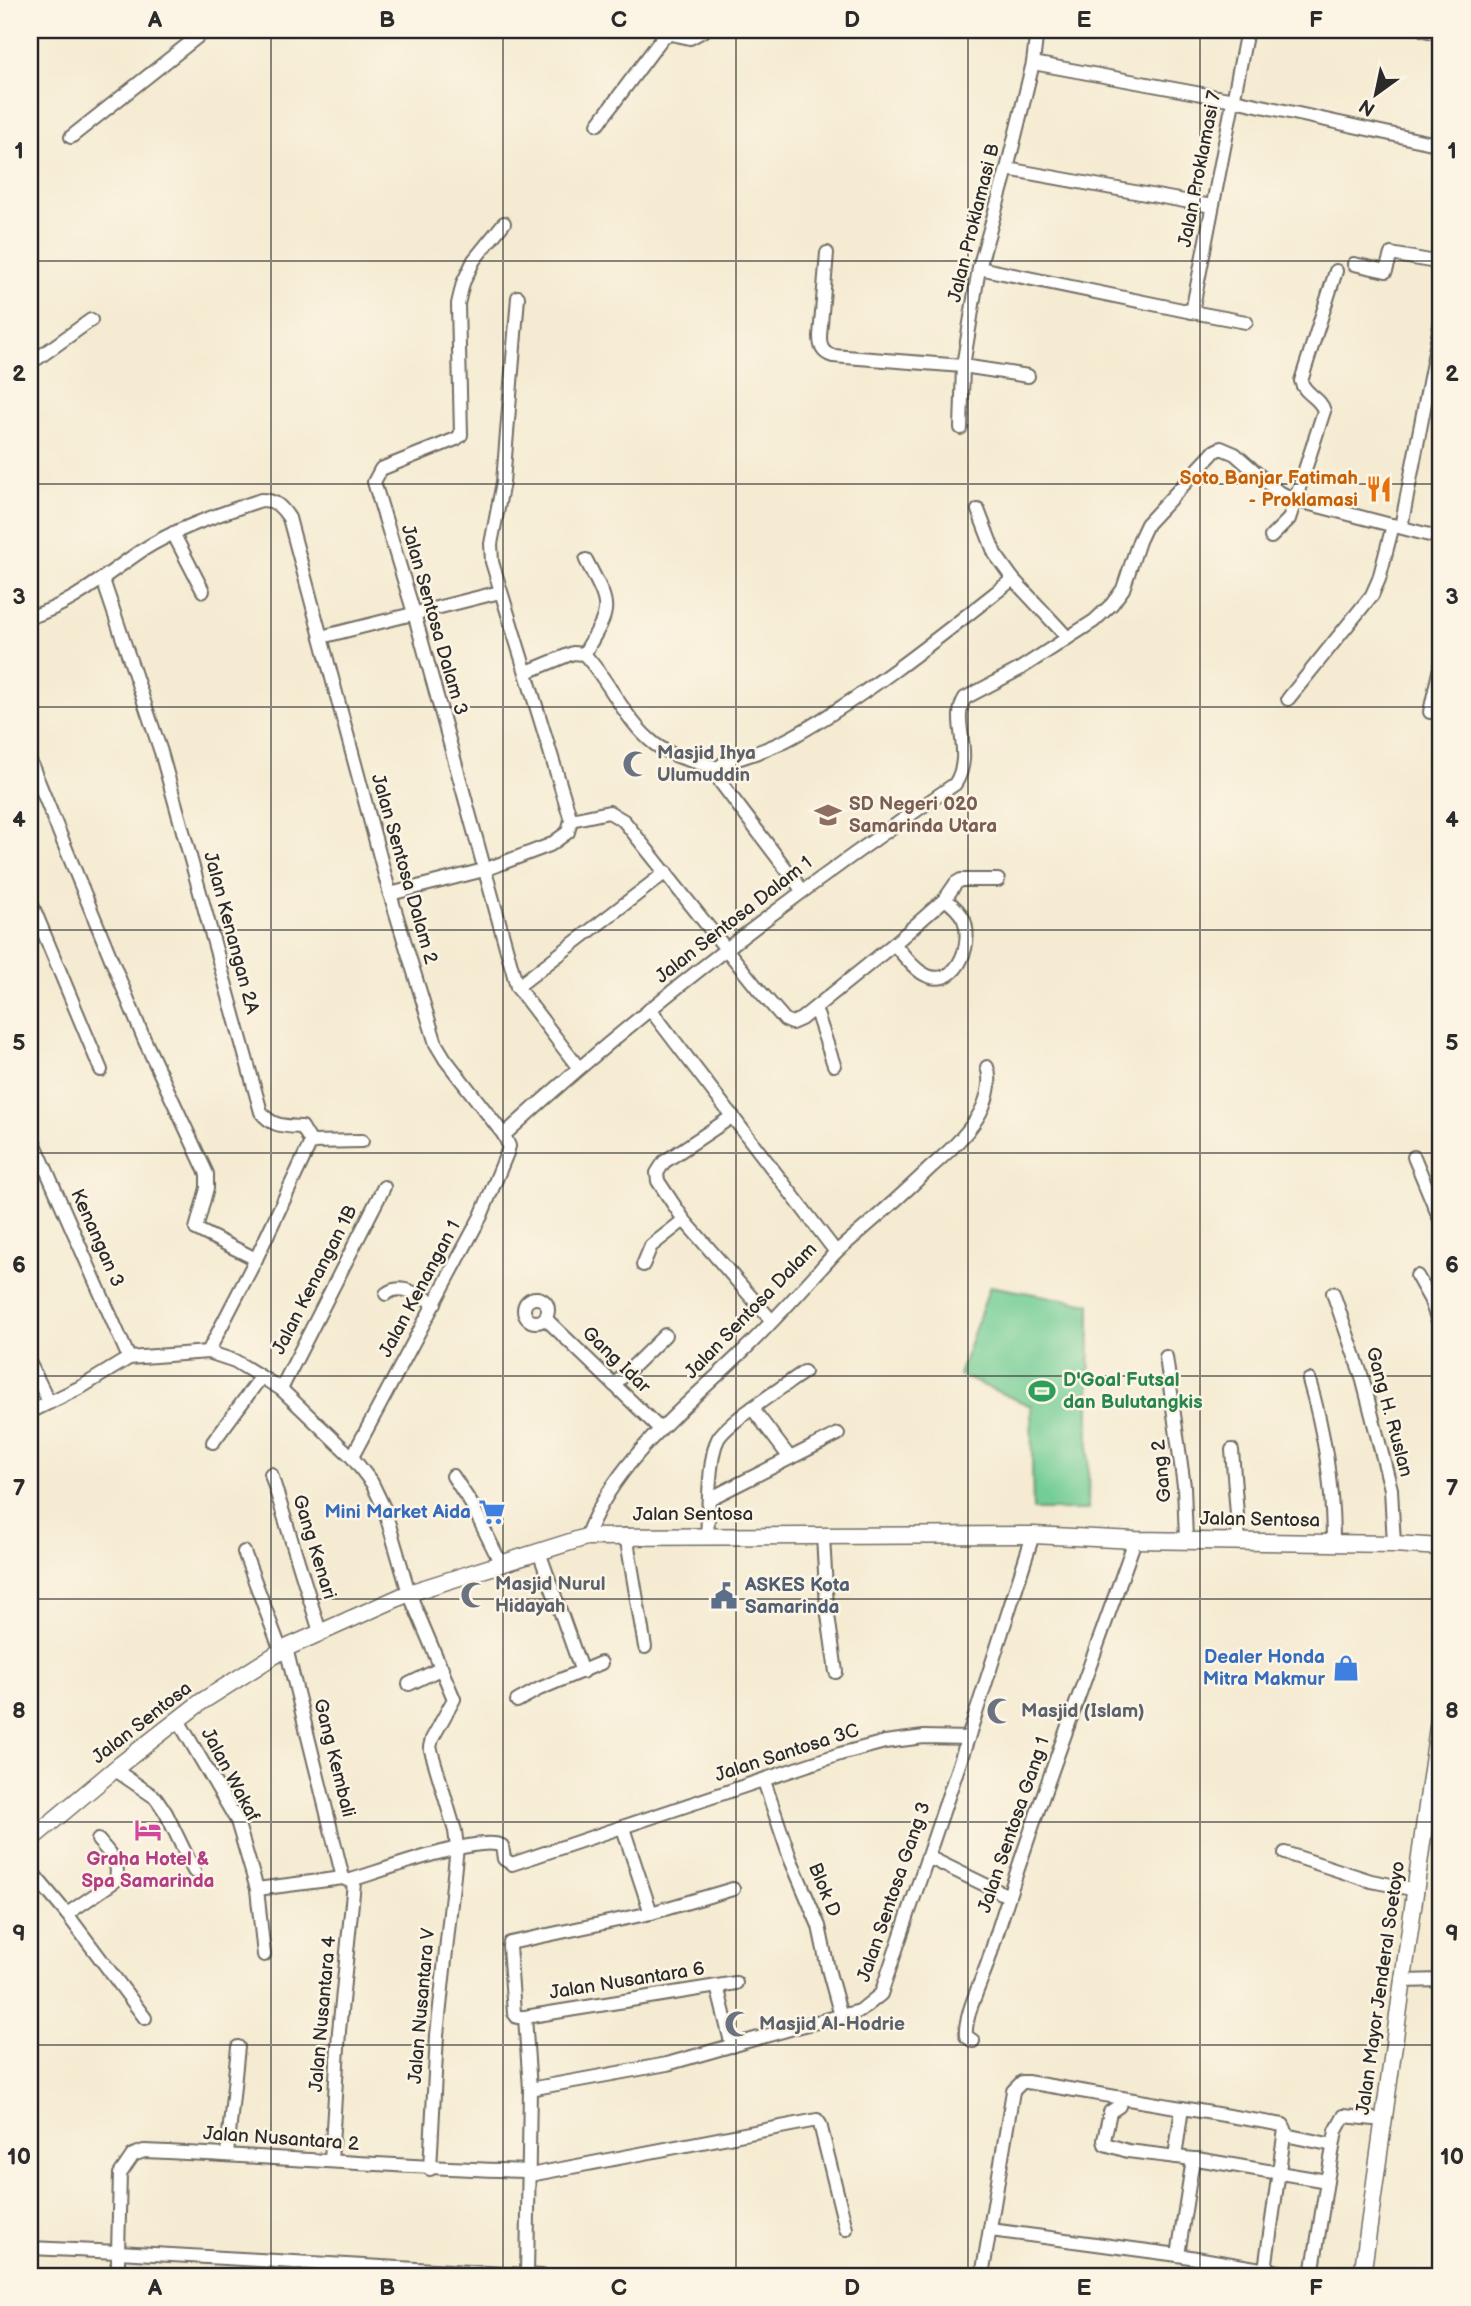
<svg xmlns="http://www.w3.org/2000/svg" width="1471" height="2306" font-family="'Balsamiq Sans',sans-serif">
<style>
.garden{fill:#73cd94;stroke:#4f7c60;stroke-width:2}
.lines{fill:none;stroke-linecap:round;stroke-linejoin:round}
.minor-casing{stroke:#726e65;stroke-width:16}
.tertiary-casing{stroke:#726e65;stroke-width:19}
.minor{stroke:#fff;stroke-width:12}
.tertiary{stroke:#fff;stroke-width:16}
.grid{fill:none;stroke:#2b2b2b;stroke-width:2;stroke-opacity:0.55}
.labels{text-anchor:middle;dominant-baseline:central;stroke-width:5;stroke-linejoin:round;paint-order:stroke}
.street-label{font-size:19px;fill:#2b2b2b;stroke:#fcf5e5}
.food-label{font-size:19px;font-weight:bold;fill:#c56008;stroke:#fcf5e5;text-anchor:end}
.worship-label{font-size:19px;font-weight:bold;fill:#5b616d;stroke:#fcf5e5;text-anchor:start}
.education-label{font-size:19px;font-weight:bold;fill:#785e54;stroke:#fcf5e5;text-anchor:start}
.leisure-label{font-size:19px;font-weight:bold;fill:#27864d;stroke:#fcf5e5;text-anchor:start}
.shop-label{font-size:19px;font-weight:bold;fill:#366cbe;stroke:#fcf5e5;text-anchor:end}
.service-label{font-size:19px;font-weight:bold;fill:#4e5e75;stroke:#fcf5e5;text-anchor:start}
.hotel-label{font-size:19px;font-weight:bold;fill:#b23c85;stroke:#fcf5e5}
.neatline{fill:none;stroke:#2b2b2b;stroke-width:2.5}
.grid-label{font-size:23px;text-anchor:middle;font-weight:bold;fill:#2b2b2b}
</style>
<rect width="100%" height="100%" fill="#fcf5e5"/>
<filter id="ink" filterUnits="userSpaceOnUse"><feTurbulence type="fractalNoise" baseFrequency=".0143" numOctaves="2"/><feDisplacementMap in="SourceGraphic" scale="14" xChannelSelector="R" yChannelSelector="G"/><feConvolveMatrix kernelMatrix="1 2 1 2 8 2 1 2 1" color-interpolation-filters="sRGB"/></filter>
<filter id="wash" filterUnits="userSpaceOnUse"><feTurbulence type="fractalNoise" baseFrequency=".00686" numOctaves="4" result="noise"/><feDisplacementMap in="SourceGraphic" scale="28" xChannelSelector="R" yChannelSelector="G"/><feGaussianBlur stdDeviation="1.57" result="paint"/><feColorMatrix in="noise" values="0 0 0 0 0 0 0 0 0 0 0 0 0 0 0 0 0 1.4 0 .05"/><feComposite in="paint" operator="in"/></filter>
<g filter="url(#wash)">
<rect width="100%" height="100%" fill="#f5ebd2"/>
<path class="garden" d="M990,1286L1090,1304L1088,1510H1033L1031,1406L959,1375Z"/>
</g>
<g filter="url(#ink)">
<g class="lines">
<g class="minor-casing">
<g id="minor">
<path d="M1424,30L1441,34"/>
<path d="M1033,63L1234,100L1441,145"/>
<path d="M598,124L663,37L671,34L690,38L705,30"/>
<path d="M71,137L206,30"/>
<path d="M1007,169L1212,206"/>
<path d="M504,223L474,260L463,283L458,304L461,435L456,439L381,469L374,482L414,613L517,987L578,1067"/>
<path d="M827,253L820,336C820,346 822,353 833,356L963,366L1028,376"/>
<path d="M1354,264L1386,271L1391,254L1441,263"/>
<path d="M979,268L1192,312"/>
<path d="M1246,322L1192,312L1247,30"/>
<path d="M30,354L38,358L91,320"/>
<path d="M961,428L963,366L979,268L1007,169L1033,63L1037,30"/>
<path d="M1401,527L1441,321"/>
<path d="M173,533L203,591"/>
<path d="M1271,537L1289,519L1324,411C1321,398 1304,394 1301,381L1336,271"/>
<path d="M1013,579L1067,637"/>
<path d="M103,580L161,752L261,1112C272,1127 285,1126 302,1127L311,1142L256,1259L208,1352"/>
<path d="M30,617C73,604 104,576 141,551C177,528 220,514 261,500C275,500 281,506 289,518L390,894L436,1044L445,1059L504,1135C645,1006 797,891 955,784C975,753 950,721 965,698L1018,670L1094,621L1112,604L1123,589L1139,541L1147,524L1215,451L1221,448L1235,454L1277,491L1295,500L1441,538"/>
<path d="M321,637L500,592"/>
<path d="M584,654C612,606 612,610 586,560"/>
<path d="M527,672L573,653L584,654C610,681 625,722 656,745C674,758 698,762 718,768"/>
<path d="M1288,699L1372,595L1379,579L1393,525"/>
<path d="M1430,712L1441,663"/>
<path d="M30,761L144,1039L207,1174V1188L196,1229L256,1259"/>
<path d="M571,820L609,812L624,821L758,989L785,1020L792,1023L801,1019L894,944L945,899L956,883L961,880H998"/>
<path d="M802,890L721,783C717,774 716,769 724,763C748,756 773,748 794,736C872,692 943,634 1013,579L995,554L978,510"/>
<path d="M390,894L484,870L550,845L568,832L571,820L492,562L491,544L503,482L518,297"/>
<path d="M30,900L101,1070"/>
<path d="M894,944C902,953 911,966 922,973C954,993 974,946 964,920C960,911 953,905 945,899"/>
<path d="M517,987L666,872"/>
<path d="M815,1008L834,1065"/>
<path d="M733,1116L664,1162L657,1173L658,1181L684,1220L772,1321"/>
<path d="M30,1133L129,1358"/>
<path d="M311,1142L362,1141"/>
<path d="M1414,1157L1441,1222"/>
<path d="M836,1252C868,1225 899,1198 929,1169C946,1154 965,1137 977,1118C986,1104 993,1083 987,1067"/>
<path d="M643,1265L651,1246L684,1220"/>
<path d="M1417,1276L1430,1299L1441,1329"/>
<path d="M1333,1293L1362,1377L1391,1489L1394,1544"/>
<path d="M386,1294C401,1282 419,1296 435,1303"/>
<circle cx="536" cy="1310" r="12"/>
<path d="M546,1319L660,1429"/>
<path d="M1166,1357L1184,1486L1186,1540"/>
<path d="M30,1364L49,1402"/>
<path d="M1309,1380C1325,1434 1333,1486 1333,1543"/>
<path d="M614,1385L665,1335"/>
<path d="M281,1389L384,1187"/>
<path d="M752,1408L790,1458"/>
<path d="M30,1412L83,1386L129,1358L208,1352L235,1361L281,1389L352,1457L372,1483L384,1508L409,1593L454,1699L432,1739L430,1747L455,1831L457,1847L437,2035L430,2169"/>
<path d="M213,1442L261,1377"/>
<path d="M1232,1450L1239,1540"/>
<path d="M352,1457L481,1216L507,1153L509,1146L504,1135"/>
<path d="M271,1474L320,1632"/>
<path d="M453,1476L472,1505L501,1564"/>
<path d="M711,1498L838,1434"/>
<path d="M626,1535L645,1647"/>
<path d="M707,1536C709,1511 708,1458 718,1439C727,1422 786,1385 804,1372"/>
<path d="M823,1536L827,1608L836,1672"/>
<path d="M586,1537C616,1458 686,1407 744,1350C776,1319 806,1285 836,1252L650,1009"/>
<path d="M244,1552L281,1651"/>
<path d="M539,1552L582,1672"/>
<path d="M286,1648L343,1878"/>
<path d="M409,1684L442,1668"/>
<path d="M517,1701L539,1689L601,1663"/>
<path d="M178,1720L237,1821L257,1889L264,1955"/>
<path d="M114,1769L156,1798L166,1813L194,1871"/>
<path d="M764,1781L790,1858L819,1926L828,1969L841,2016"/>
<path d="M623,1828L651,1913"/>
<path d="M1285,1853L1371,1881L1417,1890"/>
<path d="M928,1857L1008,1896"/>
<path d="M30,1870L67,1914L145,2018"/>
<path d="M351,1880C379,1872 480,1834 502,1846L504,1859L512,1864L840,1754L885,1742L924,1737L968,1738"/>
<path d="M257,1889L343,1878L354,1883L339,2031L331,2161"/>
<path d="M67,1914L115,1881C122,1864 109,1853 98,1840"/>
<path d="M1404,1981L1441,1980"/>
<path d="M717,1986L732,2046"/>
<path d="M525,2017L736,1983"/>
<path d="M973,2041L966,2036C964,2015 982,1981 989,1959C1032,1818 1086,1679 1135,1540"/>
<path d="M530,2089L667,2064L797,2027L860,2011L881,1994L968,1738L1033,1535"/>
<path d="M1122,2098L1119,2106L1110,2112L1104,2140L1105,2144L1128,2151L1193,2159"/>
<path d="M1285,2135L1333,2145"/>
<path d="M227,2154L238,2047"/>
<path d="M1175,2157L1182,2108"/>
<path d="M530,2175L817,2120L820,2124L846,2229"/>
<path d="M1327,2181L1336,2131L1344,2116L1384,2120"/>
<path d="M991,2230L1178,2255L1193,2159H1197L1327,2181L1312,2275L1324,2276"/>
<path d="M30,2248L118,2252L120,2174L133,2155L144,2151C273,2156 401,2168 529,2171"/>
<path d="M1178,2255L1303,2276L1312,2275"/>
<path d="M527,2275L530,2089L525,2017H517L514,2013L509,1946L510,1943L651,1913L733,1889"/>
<path d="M118,2276V2252L542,2276"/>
<path d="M982,2276L1013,2091L1022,2082H1027L1283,2125L1285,2129L1265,2269"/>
</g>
</g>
<g class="tertiary-casing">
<g id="tertiary">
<path d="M30,1840L121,1764L201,1702L286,1648L409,1593L586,1537L1033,1535L1135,1540L1394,1544L1441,1547"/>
<path d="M1362,2276L1441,1705"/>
</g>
</g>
<use href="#minor" class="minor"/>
<use href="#tertiary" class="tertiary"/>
</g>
</g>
<path class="grid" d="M271,30V2276M503,30V2276M736,30V2276M968,30V2276M1200,30V2276M30,261H1441M30,484H1441M30,707H1441M30,930H1441M30,1153H1441M30,1376H1441M30,1599H1441M30,1822H1441M30,2045H1441"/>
<defs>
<g id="restaurant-bare" transform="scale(2.1)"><path d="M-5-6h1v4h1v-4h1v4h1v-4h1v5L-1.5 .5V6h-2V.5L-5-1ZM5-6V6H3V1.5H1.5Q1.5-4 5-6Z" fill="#e8710a" stroke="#fcf5e5" stroke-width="2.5" paint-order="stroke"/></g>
<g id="mosque-bare" transform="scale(2.1)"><path d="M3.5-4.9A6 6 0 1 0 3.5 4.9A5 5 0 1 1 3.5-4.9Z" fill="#6b7280" stroke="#fcf5e5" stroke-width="2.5" paint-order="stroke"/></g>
<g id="school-bare" transform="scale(2.1)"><path d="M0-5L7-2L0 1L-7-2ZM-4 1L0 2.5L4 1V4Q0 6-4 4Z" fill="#8d6e63" stroke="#fcf5e5" stroke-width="2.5" paint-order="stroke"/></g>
<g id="stadium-bare" transform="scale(2.1)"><path d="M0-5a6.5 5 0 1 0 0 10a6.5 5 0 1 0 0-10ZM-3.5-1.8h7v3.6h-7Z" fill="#2e9e5b" stroke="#fcf5e5" stroke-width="2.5" paint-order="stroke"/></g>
<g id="supermarket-bare" transform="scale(2.1)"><path d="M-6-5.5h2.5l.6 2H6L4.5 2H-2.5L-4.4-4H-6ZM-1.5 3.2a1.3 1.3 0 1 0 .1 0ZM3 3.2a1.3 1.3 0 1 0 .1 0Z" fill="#3f7fe0" stroke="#fcf5e5" stroke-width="2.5" paint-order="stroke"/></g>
<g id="civic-bare" transform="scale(2.1)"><path d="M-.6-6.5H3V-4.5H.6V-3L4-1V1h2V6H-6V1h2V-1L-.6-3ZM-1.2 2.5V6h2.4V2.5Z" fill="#5c6f8a" stroke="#fcf5e5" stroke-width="2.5" paint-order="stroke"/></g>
<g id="shop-bare" transform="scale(2.1)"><path d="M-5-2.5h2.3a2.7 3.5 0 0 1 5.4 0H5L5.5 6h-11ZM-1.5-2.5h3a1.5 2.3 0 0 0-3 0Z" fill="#3f7fe0" stroke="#fcf5e5" stroke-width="2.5" paint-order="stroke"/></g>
<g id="hotel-bare" transform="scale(2.1)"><path d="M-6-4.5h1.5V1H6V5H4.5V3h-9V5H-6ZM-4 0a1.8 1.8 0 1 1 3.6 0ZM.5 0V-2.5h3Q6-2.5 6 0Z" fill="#d1479c" stroke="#fcf5e5" stroke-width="2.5" paint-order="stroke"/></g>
</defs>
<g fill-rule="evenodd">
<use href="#restaurant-bare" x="1379" y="489"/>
<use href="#mosque-bare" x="636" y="764"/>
<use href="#school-bare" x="828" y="815"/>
<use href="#stadium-bare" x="1042" y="1391"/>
<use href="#supermarket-bare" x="492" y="1512"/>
<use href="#mosque-bare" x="474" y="1595"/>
<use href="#civic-bare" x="724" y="1596"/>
<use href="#shop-bare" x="1346" y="1668"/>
<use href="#mosque-bare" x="1000" y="1711"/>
<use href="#hotel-bare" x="148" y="1830"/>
<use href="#mosque-bare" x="738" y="2024"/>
</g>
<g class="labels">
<g class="street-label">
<text transform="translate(1200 169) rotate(-79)">Jalan Proklamasi 7</text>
<text transform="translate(974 223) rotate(-76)">Jalan Proklamasi B</text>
<text transform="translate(434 620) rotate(74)">Jalan Sentosa Dalam 3</text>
<text transform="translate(404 869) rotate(74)">Jalan Sentosa Dalam 2</text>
<text transform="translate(734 920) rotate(-38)">Jalan Sentosa Dalam 1</text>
<text transform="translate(231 933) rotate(75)">Jalan Kenangan 2A</text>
<text transform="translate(97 1238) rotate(66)">Kenangan 3</text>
<text transform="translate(315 1280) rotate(-63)">Jalan Kenangan 1B</text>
<text transform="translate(420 1289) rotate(-62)">Jalan Kenangan 1</text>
<text transform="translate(751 1311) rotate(-46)">Jalan Sentosa Dalam</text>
<text transform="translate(616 1360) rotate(44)">Gang Idar</text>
<text transform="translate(1389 1412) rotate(75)">Gang H. Ruslan</text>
<text transform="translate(1162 1471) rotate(-96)">Gang 2</text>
<text x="693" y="1514">Jalan Sentosa</text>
<text transform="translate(1260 1520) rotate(1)">Jalan Sentosa</text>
<text transform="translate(314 1547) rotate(73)">Gang Kenari</text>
<text transform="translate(142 1723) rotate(-38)">Jalan Sentosa</text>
<text transform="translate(787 1753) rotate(-18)">Jalan Santosa 3C</text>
<text transform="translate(334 1758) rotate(76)">Gang Kembali</text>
<text transform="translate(230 1775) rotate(62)">Jalan Wakaf</text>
<text transform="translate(1014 1825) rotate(-71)">Jalan Sentosa Gang 1</text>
<text transform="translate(824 1890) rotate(68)">Blok D</text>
<text transform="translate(894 1892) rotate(-71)">Jalan Sentosa Gang 3</text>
<text transform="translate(627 1981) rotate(-9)">Jalan Nusantara 6</text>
<text transform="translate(1381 1988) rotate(-82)">Jalan Mayor Jenderal Soetoyo</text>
<text transform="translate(422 2006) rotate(-85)">Jalan Nusantara V</text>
<text transform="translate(323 2014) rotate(-85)">Jalan Nusantara 4</text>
<text transform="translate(281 2139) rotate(4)">Jalan Nusantara 2</text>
</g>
<g class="food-label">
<text x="1358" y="478">Soto Banjar Fatimah<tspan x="1358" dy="22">- Proklamasi</tspan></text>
</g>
<g class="worship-label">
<text x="657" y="753">Masjid Ihya<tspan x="657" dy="22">Ulumuddin</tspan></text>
<text x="495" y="1584">Masjid Nurul<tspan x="495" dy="22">Hidayah</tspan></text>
<text x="1021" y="1711">Masjid (Islam)</text>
<text x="759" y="2024">Masjid Al-Hodrie</text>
</g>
<g class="education-label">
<text x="849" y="804">SD Negeri 020<tspan x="849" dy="22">Samarinda Utara</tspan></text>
</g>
<g class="leisure-label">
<text x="1063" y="1380">D'Goal Futsal<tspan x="1063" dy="22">dan Bulutangkis</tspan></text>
</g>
<g class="shop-label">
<text x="471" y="1512">Mini Market Aida</text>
<text x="1325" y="1657">Dealer Honda<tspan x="1325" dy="22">Mitra Makmur</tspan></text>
</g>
<g class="service-label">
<text x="745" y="1585">ASKES Kota<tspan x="745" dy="22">Samarinda</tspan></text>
</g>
<g class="hotel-label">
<text x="148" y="1859">Graha Hotel &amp;<tspan x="148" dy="22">Spa Samarinda</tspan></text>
</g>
</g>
<rect width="1471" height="2306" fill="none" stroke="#fcf5e5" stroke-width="77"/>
<g transform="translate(1376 94) rotate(213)" stroke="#fcf5e5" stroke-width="5" paint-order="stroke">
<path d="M0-5L12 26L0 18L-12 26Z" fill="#2b2b2b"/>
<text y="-10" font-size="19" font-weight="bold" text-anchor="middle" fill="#2b2b2b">N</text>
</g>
<rect x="38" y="38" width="1394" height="2230" class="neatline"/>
<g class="grid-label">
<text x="155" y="27">A</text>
<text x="387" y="27">B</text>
<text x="619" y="27">C</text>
<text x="852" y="27">D</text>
<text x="1084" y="27">E</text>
<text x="1316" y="27">F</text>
<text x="19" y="158">1</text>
<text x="1452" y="158">1</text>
<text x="19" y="381">2</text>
<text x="1452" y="381">2</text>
<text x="19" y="604">3</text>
<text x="1452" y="604">3</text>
<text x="19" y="827">4</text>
<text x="1452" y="827">4</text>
<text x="19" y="1050">5</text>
<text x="1452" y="1050">5</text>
<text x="19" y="1272">6</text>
<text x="1452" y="1272">6</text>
<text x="19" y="1495">7</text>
<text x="1452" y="1495">7</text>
<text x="19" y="1718">8</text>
<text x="1452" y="1718">8</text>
<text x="19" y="1941">9</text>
<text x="1452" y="1941">9</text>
<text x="19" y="2164">10</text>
<text x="1452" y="2164">10</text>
<text x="155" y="2295">A</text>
<text x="387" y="2295">B</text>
<text x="619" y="2295">C</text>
<text x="852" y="2295">D</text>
<text x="1084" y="2295">E</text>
<text x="1316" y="2295">F</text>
</g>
</svg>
